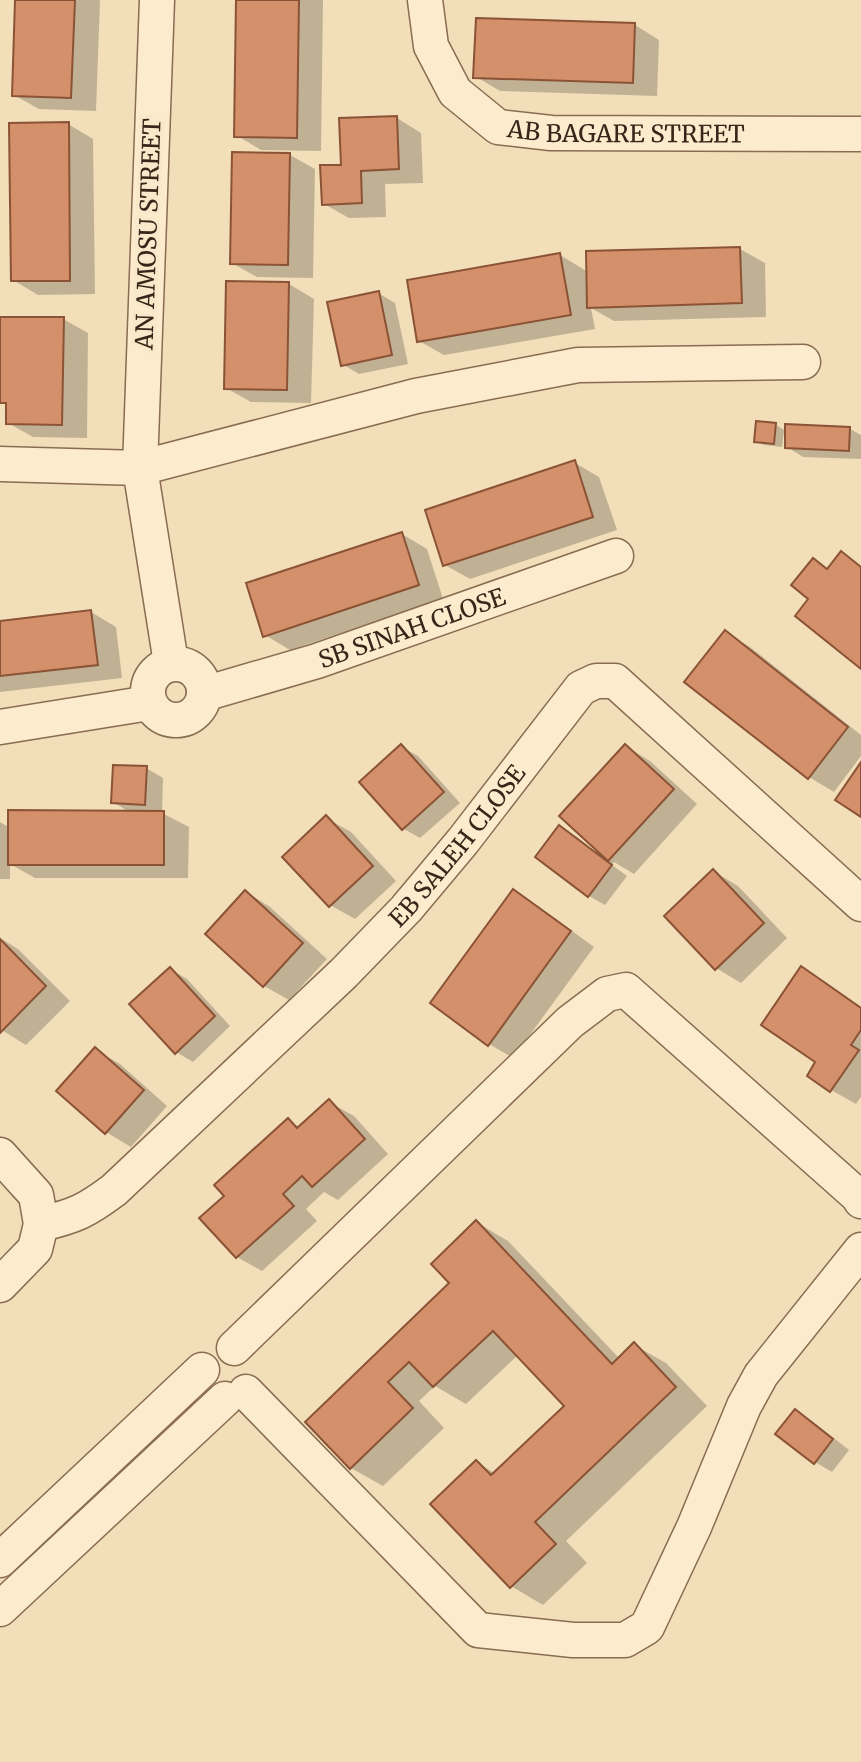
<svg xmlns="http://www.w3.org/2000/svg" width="861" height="1762" font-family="Merriweather,serif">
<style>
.shadow{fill:#0003}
.building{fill:#d4906a;stroke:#8b5336;stroke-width:2}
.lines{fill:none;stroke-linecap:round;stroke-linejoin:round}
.minor-casing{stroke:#896c52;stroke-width:37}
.minor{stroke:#fcebcc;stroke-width:34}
.labels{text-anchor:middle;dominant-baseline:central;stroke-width:7;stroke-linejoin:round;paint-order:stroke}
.street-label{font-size:24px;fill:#372619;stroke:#f9e8c9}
</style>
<rect width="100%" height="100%" fill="#f2deb9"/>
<g class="shadow">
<path d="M17,0H100L96,111L39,109L14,95Z"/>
<path d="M238,0H323L321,151L261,150L236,135Z"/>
<path d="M635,25L659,40L657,96L500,91L475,76Z"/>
<path d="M397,118L421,133L423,183L385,184L386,217L349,218L324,204L343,167Z"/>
<path d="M68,124L93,139L95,294L38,295L13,280Z"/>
<path d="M290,155L315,169L313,278L257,277L232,263Z"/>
<path d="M740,249L765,263L766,317L614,321L591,308L595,329L444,355L419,341L560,255L588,272Z"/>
<path d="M289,284L314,299L311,403L251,402L226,388Z"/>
<path d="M378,293L395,303L408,364L359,374L342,364Z"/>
<path d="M63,319L88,333L87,438L33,437L8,423V406L1,402Z"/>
<path d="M776,425L784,430L782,447L764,445L756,441Z"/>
<path d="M850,429L861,435V459L803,457L787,447Z"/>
<path d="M575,463L599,477L617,530L470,579L445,565Z"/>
<path d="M402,534L427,549L443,599L290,650L265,635Z"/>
<path d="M91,612L116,627L122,678L0,692V623Z"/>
<path d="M725,633L750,647L861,735V756L834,792L809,777Z"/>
<path d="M625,746L650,761L697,804L634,874L614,862L612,865L627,876L605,905L589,896L560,828L577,837L598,854L600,852Z"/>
<path d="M402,747L418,756L460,803L420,838L404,829L362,782Z"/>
<path d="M146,768L163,778L162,813L189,827L188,878H35L10,864V879H0V822L10,828L131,813L113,802Z"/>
<path d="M326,818L351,832L396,881L355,919L330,905Z"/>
<path d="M713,871L738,886L787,938L741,983L716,968Z"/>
<path d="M246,892L270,907L327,959L289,1000L264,986L208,934Z"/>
<path d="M514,892L538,906L594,947L513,1058L489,1044Z"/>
<path d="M0,938L18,949L70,1001L26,1045L0,1029Z"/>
<path d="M170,969L187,979L230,1026L193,1062L176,1052Z"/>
<path d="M802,969L827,983L861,1007V1097L856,1104L831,1090L818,1062Z"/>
<path d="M96,1050L120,1064L167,1106L131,1147L106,1132Z"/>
<path d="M329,1102L354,1116L388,1154L338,1200L324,1192L306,1209L317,1221L262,1271L237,1257L226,1196L288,1120L301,1128Z"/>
<path d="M476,1222L508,1241L620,1359L634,1345L666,1363L707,1406L566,1541L587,1563L543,1605L511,1586L476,1462L496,1474L567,1406L518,1355L466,1404L435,1386L419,1401L444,1428L383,1486L351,1468L307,1422L452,1283Z"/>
<path d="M795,1411L812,1421L849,1450L832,1472L815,1462L778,1434Z"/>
</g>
<g class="building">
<path d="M15,0H75L71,98L12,96Z"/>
<path d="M236,0H299L297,138L234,137Z"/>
<path d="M476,18L635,23L633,83L473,78Z"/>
<path d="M397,116L399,169L361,171L362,203L322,205L320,165H341L339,118Z"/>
<path d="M69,122L70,281H11L9,123Z"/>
<path d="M232,152L290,153L288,265L230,264Z"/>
<path d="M740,247L742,303L587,308L586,251Z"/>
<path d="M560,253L571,315L417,342L407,280Z"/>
<path d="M226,281L289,282L287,390L224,389Z"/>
<path d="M379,291L392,355L341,366L327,302Z"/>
<path d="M0,317H64L62,425L6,424V403H0Z"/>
<path d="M756,421L776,423L774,444L754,442Z"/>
<path d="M785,424L850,427L849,451L785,448Z"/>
<path d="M575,460L593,517L443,566L425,510Z"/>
<path d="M402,532L419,585L263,637L246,583Z"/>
<path d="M841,551L861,567V669L795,616L808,599L791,585L813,558L827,569Z"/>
<path d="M91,610L98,665L0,676V621Z"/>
<path d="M725,630L848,727L808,779L684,682Z"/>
<path d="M401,744L444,792L402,830L359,782Z"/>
<path d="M625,744L674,789L608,861L559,816Z"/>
<path d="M861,762V817L835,800Z"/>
<path d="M113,765L147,766L145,805L111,803Z"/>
<path d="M8,810L164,811V865H8Z"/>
<path d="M326,815L373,866L329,907L282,857Z"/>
<path d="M559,825L612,865L588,897L535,857Z"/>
<path d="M713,869L764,923L715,970L664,916Z"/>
<path d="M513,889L571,931L488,1046L430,1003Z"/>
<path d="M245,890L303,943L263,987L205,934Z"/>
<path d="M0,939L46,986L0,1033Z"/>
<path d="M801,966L861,1008V1030L851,1045L859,1050L830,1092L807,1076L815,1062L761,1025Z"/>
<path d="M170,967L215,1016L175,1054L129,1004Z"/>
<path d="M95,1047L144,1090L105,1134L56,1091Z"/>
<path d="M329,1099L365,1139L312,1187L302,1176L283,1194L294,1206L236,1258L199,1218L224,1196L214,1185L288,1118L297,1128Z"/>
<path d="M476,1220L612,1364L634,1342L676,1387L535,1522L556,1544L510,1588L430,1504L476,1460L491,1475L564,1406L493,1331L433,1387L409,1362L388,1382L413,1408L350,1469L305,1422L449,1283L431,1264Z"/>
<path d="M795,1409L833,1439L814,1464L775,1434Z"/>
</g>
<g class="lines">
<g class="minor-casing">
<g id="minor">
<path d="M157,0L140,468L171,663"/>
<path id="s1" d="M425,0L431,46L455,92L498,127L551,133L861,134"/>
<path d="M0,464L140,468L416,396L578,365L803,362"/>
<circle cx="176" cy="692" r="28"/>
<path id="s2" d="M204,694L317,661L616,556"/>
<path d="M0,727L149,703"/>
<path d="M0,1155L36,1195L41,1224L35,1249L0,1285"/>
<path id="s3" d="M41,1224C75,1216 86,1211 114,1190L344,973L406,909L463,841L581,688L596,681H615L861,904"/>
<path d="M234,1348L570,1022L607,994L626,990L858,1196L861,1201"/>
<path d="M246,1392L478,1630L573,1640H625L647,1627L694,1527L744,1406L761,1375L861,1250"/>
<path d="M0,1560L202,1370"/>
<path d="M0,1609L225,1399"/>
</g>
</g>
<use href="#minor" class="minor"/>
</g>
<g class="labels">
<g class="street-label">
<text stroke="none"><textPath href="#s1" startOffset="282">AB BAGARE STREET</textPath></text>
<text transform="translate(148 234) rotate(-88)">AN AMOSU STREET</text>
<text stroke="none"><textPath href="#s2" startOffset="218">SB SINAH CLOSE</textPath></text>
<text stroke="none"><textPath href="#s3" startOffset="568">EB SALEH CLOSE</textPath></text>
</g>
</g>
</svg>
